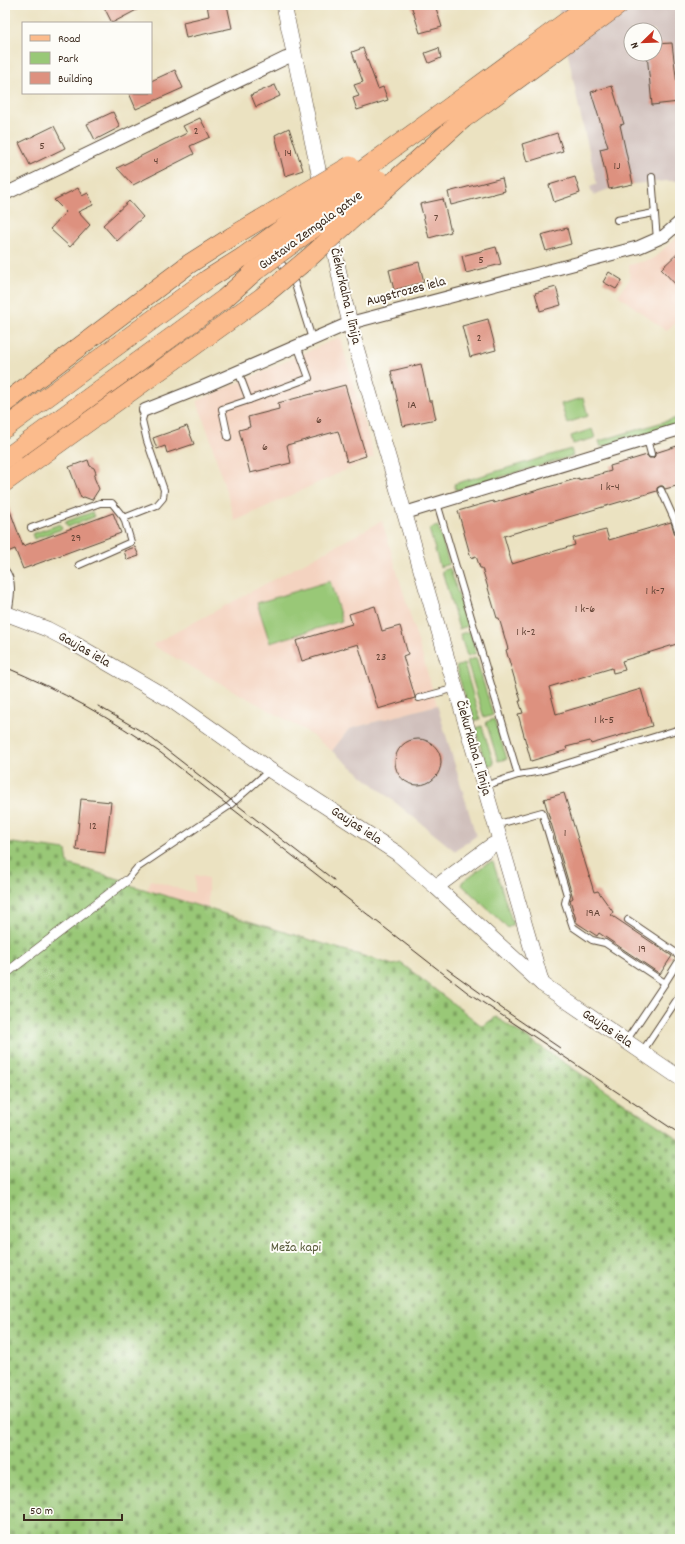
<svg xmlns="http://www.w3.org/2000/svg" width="685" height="1544" font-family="Dekko,sans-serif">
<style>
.built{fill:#f4d3c0}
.industrial{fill:#d0c0bc;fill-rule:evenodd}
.green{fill:#99c877;stroke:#6a794a}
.cemetery{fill:url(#cemetery-stones);stroke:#6a794a}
.building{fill:#dd917f}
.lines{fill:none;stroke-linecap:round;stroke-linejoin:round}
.service-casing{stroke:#554636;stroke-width:8}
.pedestrian-casing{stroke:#554636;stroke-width:10}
.minor-casing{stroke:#554636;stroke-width:14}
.tertiary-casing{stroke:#554636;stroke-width:16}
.primary-casing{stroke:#554636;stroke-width:20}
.service{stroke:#fff;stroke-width:6}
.pedestrian{stroke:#fff;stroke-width:9}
.minor{stroke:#fff;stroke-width:12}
.tertiary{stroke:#fff;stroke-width:15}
.primary{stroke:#fbbb8c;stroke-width:19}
.tram{stroke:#3b2a1e;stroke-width:1}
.primary-bridge-casing{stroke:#554636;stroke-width:20;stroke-linecap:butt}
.primary-bridge{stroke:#fbbb8c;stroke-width:19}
.labels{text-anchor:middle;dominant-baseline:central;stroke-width:4;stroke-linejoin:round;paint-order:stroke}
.number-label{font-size:12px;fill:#644436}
.street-label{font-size:14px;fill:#3b2a1e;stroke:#fdfcf7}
.park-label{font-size:14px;fill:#575939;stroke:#fdfcf7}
</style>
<defs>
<pattern id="cemetery-stones" width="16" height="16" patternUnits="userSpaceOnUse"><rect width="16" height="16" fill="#99c877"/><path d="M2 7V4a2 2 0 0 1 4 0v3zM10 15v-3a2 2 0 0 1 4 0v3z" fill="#7ea361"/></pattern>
</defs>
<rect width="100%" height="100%" fill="#fdfcf7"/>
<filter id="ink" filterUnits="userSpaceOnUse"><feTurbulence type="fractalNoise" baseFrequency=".025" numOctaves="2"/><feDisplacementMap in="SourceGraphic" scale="8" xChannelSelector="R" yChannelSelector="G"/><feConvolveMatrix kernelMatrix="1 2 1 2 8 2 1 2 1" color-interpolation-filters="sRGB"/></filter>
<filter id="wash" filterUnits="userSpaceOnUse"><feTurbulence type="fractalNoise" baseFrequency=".012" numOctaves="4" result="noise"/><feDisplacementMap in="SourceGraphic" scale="16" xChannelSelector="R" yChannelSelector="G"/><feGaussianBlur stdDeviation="0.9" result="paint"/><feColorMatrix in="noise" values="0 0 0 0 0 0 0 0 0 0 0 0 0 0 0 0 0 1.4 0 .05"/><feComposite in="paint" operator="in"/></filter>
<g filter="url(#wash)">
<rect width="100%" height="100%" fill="#ebe2c1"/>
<g class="built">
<path d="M680,234V319L666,331L618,295L630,279L629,265L653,259Z"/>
<path d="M340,337L374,457L235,521L209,435L197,401Z"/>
<path d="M382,521L437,705L349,729L332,751L306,731L152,645Z"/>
<path d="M195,875L208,878V913L146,893L151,880L194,893Z"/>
</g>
<g class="industrial">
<path d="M558,5H680V181H667L633,184L609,189L593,195L590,187L597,184L580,113ZM631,30H655V54H631Z"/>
<path d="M437,705L476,836L455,851L332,751L349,729Z"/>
</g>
<g class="green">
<path d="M583,398L588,416L567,423L561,404Z"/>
<path d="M680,417V424L601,447L599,441Z"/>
<path d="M592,429L595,438L573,444L571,436Z"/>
<path d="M571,449L573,456L456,490L454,484Z"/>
<path d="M92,512L94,517L68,527L65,522Z"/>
<path d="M60,524L62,529L34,539L32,534Z"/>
<path d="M438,526L449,564L440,567L429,529Z"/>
<path d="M450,568L468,626L459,629L442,571Z"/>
<path d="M330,581L342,621L270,643L257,603Z"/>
<path d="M470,631L476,653L467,656L460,634Z"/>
<path d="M476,658L493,715L484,718L467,661Z"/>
<path d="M464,664L480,719L472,721L456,667Z"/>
<path d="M494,719L507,759L498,761L486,722Z"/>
<path d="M482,726L494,764L486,766L475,728Z"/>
<path d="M493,862L513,924L508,928L462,885V882L486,864Z"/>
</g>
<path class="cemetery" d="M5,842L66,850L68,864L126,881L130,885L393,965L401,963L482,1026L496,1017L680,1140V1539H5Z"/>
<g id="blocks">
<g class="building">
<path d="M103,5H146L112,23Z"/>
<path d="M207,5H227L232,28L186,38L183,22L209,16Z"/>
<path d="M411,5H435L442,27L420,33Z"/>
<path d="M672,43L679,102L652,105L647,54H655V44Z"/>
<path d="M363,48L378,89L383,87L388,100L357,110L353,98L359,96L354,85L363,82L352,52Z"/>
<path d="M439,48L441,58L429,63L425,53Z"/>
<path d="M175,70L183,88L136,109L129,93H151V81Z"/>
<path d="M275,85L280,96L256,107L251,95Z"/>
<path d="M612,86L624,124L620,125L633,184L609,189L600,149L608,147L591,92Z"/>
<path d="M113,112L120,127L95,140L87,124Z"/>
<path d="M200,118L210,137L190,146L194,154L133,185L117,168L187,133L183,126Z"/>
<path d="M54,126L65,148L30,165L19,143Z"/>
<path d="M289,128L303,170L285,176L275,135Z"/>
<path d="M557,133L563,151L527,162L522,144Z"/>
<path d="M575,177L580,193L554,202L549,185Z"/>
<path d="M502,178L505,191L451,205L448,192Z"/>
<path d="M78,188L82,196L88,193L93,205L78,212L90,225L70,247L50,229L66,212L54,200Z"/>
<path d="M443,199L451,232L429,238L420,204Z"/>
<path d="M129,201L143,217L117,241L103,225Z"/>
<path d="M567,228L571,244L546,251L541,235Z"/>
<path d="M496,247L501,264L466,273L462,256Z"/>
<path d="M680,251V289L661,269Z"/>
<path d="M419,262L424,282L394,290L389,270Z"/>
<path d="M609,272L622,280L616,289L603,282Z"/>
<path d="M556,287L561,305L540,311L535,293Z"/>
<path d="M488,319L496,350L470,357L462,326Z"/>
<path d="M421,364L429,401H432L436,419L403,426L391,371Z"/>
<path d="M345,385L366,456L347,462L338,431L287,445L291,463L250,473L239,430L250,427L248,417L279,409L278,403Z"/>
<path d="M187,426L194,444L167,453L165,446L157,449L153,438Z"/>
<path d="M680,445V485L665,489L663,486H660L657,488V491L504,536L512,564L575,545L573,538L606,530L609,540L671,522L676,538L680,540V643L622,661L625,670L613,673L612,668L549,687L556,714L641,689L652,726L591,744L590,741L566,747L567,750L531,761L518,714L523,713L519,701H521L506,650L508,649L504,635L499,618H497L482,568H480L476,556L471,558L458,511L493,501L494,503L579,478V480L611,471L610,466L647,455L649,458H653L655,456V453Z"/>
<path d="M88,460L90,466L94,468L96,473L94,477L99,489L92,500L84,497L81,498L69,467Z"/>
<path d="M5,500H6L23,546L113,513L121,533L23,569L15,549L5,553Z"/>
<path d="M135,547L139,556L127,560L124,551Z"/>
<path d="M375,606L382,631L400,626L408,654L403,656L415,697V698L378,709L358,644L302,661L296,641L352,624L349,614Z"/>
<circle cx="418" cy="762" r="23"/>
<path d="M564,793L594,892L598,891L613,912L611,915L672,956L660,974L599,933L597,936L577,923L570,900L573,898L544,799Z"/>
<path d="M81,799L111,802L105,853L76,850Z"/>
</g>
</g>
</g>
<g filter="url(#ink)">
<use href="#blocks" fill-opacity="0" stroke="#554636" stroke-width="1"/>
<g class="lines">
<g class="service-casing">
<g id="service">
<path d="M652,177L657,240"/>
<path d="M617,220L654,213"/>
<path d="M276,257L293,278L312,339"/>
<path d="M238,371L249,400L309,378L297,345"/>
<path d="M228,437L222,409L249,400"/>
<path d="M647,439L651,454"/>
<path d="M661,490L675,521L680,536"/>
<path d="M437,503L518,775"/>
<path d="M31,528L100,503H112L124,518L157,505L163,498L164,490L147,441L142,420L145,410"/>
<path d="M79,565L131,542L124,518"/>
<path d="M5,570C15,581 10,601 8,614"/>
<path d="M419,698L456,688"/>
<path d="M484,786L518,775L542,771L680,729"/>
<path d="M495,825L542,812L567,895L565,903L573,927L592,940L605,943L665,983L626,1041"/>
<path d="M126,881L137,868L229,806L270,770"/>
<path d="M628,920L675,952L680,959L665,983"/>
<path d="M642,1052L680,995"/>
</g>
</g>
<g class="pedestrian-casing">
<path id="pedestrian" d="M5,974L126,881"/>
</g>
<g class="minor-casing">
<g id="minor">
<path d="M5,194L286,58L294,56"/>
<path d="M145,410L203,387L350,323L639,247L664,236L680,222"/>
<path d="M405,513L680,429"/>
</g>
</g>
<g class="tertiary-casing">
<g id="tertiary">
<path d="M284,5L323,193"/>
<path d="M330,228L345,303L356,347L542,984"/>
<path d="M5,613L47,629L68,640L171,700L270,770L397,853L436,887L542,984L680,1078"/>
<path d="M436,887L491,846L500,841"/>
</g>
</g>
<g class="primary-casing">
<g id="primary">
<path d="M454,104L589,5"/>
<path d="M463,119L619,5"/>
<path d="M5,403L189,264L233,236"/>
<path d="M5,428L208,279L243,257"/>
<path d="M5,459L224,299L254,272"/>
<path d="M5,482L27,466"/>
</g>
</g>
<use href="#service" class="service"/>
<use href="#pedestrian" class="pedestrian"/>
<use href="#minor" class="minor"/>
<use href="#tertiary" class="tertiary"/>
<use href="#primary" class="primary"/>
<g class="tram">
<path d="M5,667C60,690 112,719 161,753L467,992L680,1134"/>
<path d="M98,706L146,734L334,880"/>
<path d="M447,969L507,1012L560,1048"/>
</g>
<g class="primary-bridge-casing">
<g id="primary-bridge">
<path d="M233,236L350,166"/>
<path d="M243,257L454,104"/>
<path d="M254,272L379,180"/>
<path d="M27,466L262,297L311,256L463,119"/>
</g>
</g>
<use href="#primary-bridge" class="primary-bridge"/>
</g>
</g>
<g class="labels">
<g class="number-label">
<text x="196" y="131">2</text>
<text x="42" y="146">5</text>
<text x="288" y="153">14</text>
<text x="156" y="161">4</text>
<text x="617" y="166">1J</text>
<text x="436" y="218">7</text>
<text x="481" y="260">5</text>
<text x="479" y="338">2</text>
<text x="412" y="405">1A</text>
<text x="319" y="420">6</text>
<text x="265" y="447">6</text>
<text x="610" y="487">1 k-4</text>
<text x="76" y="538">29</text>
<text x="655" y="591">1 k-7</text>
<text x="585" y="609">1 k-6</text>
<text x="526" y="632">1 k-2</text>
<text x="381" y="657">23</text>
<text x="604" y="720">1 k-5</text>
<text x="93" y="826">12</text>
<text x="565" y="833">1</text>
<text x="593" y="913">19A</text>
<text x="642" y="949">19</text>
</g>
<g class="street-label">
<text transform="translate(311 231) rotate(-36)">Gustava Zemgala gatve</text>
<text transform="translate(406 292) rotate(-15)">Augstrozes iela</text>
<text transform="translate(345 296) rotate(77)">Čiekurkalna 1. līnija</text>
<text transform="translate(84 650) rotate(30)">Gaujas iela</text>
<text transform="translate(473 748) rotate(74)">Čiekurkalna 1. līnija</text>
<text transform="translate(356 826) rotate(33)">Gaujas iela</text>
<text transform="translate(607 1029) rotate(34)">Gaujas iela</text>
</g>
<g class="park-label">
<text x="296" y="1248">Meža kapi</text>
</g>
</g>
<rect width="685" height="1544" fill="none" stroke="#fdfcf7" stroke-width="20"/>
<rect x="22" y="22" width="130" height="72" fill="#fdfcf7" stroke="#afa8a0"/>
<rect x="30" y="35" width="20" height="6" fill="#fbbb8c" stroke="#afa8a0"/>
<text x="58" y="42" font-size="12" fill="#3b2a1e">Road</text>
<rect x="30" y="52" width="20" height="12" fill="#99c877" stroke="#afa8a0"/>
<text x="58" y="62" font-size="12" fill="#3b2a1e">Park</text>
<rect x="30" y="72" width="20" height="12" fill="#dd917f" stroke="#afa8a0"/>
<text x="58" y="82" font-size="12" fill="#3b2a1e">Building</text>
<g transform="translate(643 42) rotate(247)"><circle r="19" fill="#fdfcf7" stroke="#afa8a0"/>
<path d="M0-3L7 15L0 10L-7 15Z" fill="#c8321e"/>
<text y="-6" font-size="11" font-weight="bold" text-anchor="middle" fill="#3b2a1e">N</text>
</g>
<path d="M24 1514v6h98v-6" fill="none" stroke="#3b2a1e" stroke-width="2"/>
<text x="30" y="1514" font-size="12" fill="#3b2a1e" stroke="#fdfcf7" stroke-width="3" paint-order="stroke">50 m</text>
</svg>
